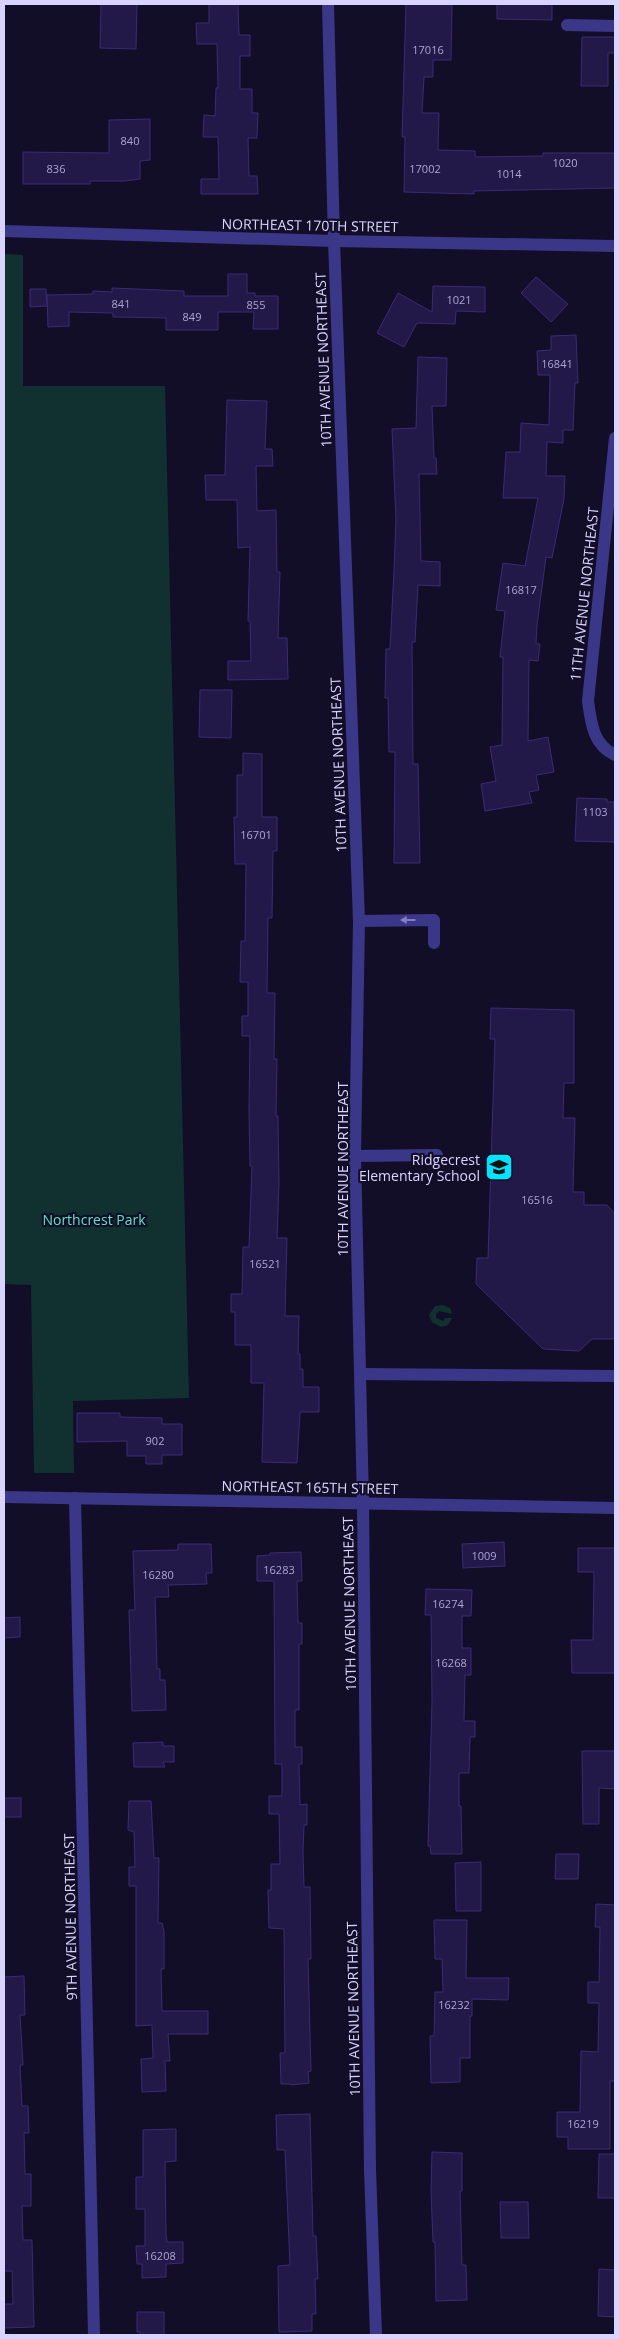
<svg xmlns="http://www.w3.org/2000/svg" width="619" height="2339" font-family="'Open Sans',sans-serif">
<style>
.green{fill:#113130}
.building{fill:#231949;stroke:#3a2a76}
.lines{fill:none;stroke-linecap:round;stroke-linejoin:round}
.minor{stroke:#3b3788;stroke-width:12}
.oneway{fill:#827ebe}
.labels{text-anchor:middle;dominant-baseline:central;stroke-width:4.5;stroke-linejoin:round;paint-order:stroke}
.number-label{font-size:11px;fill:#aca5d2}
.street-label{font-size:14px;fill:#d9d4ff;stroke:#130e27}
.poi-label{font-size:14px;fill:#d9d4ff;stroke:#130e27;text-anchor:end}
.park-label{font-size:14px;fill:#5be5c3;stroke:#130e27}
</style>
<rect width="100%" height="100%" fill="#130e27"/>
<g class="green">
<path d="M4,254L23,255V386H165L189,1398L73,1401L74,1473H34L31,1285L4,1284Z"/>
<path d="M443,1305L450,1308L452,1314L439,1311L436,1314V1318L443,1321L445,1318H452L448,1325L441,1327L432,1322L429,1315L435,1306Z"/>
</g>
<g class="building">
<path d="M101,4H137L136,49L100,48Z"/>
<path d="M209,4H238L239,35H250V56H240V89H252V113H258L257,138H248L249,176H257L258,194H201V179H219L218,137H203L204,115L215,116L216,88H218L217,44H197L196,23H209Z"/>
<path d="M406,4H452L451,60H433V77H424L422,113H439L438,150L475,151V157L543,156V153H615V188L474,191V194L404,192L405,137H402Z"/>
<path d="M497,4H552V20L497,19Z"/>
<path d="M582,37H615V53H608V86H581Z"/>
<path d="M150,119V160L140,161V179L125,181H90V184H23V152L109,153V120Z"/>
<path d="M228,274H247V293H255V296H278V329H253L254,312H218V330H166V318L113,317V313L69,312V326L48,327L47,295L93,294V291L112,292V288L184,291V296H228Z"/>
<path d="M536,277L568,304L551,322L521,293Z"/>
<path d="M433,286L485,287V312L456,311L455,324L417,323L404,347L377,333L398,293L432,312Z"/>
<path d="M30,289H46L47,306L30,307Z"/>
<path d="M576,335L578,383H575L573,430H563V443L547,442L546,476H565L564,499L552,558L546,557L537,625L536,644H540L538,661L529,660L528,741L548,737L554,772L536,775L539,790L529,792L532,803L485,811L481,784L496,781L490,747L502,745L503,657H500L505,611L496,610L503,563L525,566L538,498H503L506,452H520L521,423L549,425L550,375H538L537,351L551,350V336Z"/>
<path d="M418,357L447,358L446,406H432L434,458H436L437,474H419L421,561L440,562V586L418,585L415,642H412L413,764H418L420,863H394L395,752H389L388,698H385L386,649H390L394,570L396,520L392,429L416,428Z"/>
<path d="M227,400L267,401L265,449H272L273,466H256L257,511L276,510L277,572H280L278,638H287L288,679L228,680V661H251L250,621H248L250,547L238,548L237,500H206L205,475H225Z"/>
<path d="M200,690H232L231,738L199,737Z"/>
<path d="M243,753L262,754V817H277V851H273L272,918H268L267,993H275L274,1059H277L276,1116H278L279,1183L277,1238H287L285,1316H299L298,1354H300V1369H303V1387H319V1412H300L297,1463L262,1462L264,1383H251V1345H235V1312H231V1294H242L243,1247H249L252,1166H250L249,1111L250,1036H242V1016H248V982H240L241,941H245L246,864H235L234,817H237V775H243Z"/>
<path d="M577,798L607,799V802H614L615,842L575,841Z"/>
<path d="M491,1008L574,1010V1083H564L563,1118H575L573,1192H584V1205H607L615,1214V1336L613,1339H592L579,1351L543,1349L476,1284L477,1258H488L495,1039H490Z"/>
<path d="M77,1413H120V1417L162,1418V1424H182V1455H162V1464H146V1456H127V1441L77,1442Z"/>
<path d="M504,1542L505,1566L463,1568L462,1544Z"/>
<path d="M178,1544H211L212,1573H206L207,1584L168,1585L169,1597H155L157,1669H160V1680H165L166,1710L132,1711L129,1610H135L133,1551L178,1550Z"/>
<path d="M578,1548H615V1673H572L571,1640H593L594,1572H578Z"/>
<path d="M301,1552L302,1581H297L298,1623H302V1644H299V1710H295V1747H302V1764H299L300,1805L307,1804V1825H304L303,1851L304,1887H310L311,1959H308L311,2071L308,2072L309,2083L291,2085V2084H281L280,2053H285L284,1929L269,1928L268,1890H271V1864H280L279,1814H269V1796H282V1764H275L274,1581H257V1556L270,1555V1553Z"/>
<path d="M426,1589L472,1590L471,1616H462V1648H471V1675H465L464,1721H475V1737H470L469,1773H459V1806H461L462,1854H431L430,1846H428L432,1701L431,1615H425Z"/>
<path d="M20,1617V1637L4,1638V1618Z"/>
<path d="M163,1742V1746H174V1762H163L165,1767H134L133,1743Z"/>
<path d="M582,1751H615V1789L599,1788V1824H583Z"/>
<rect x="4" y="1798" width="17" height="19"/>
<path d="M129,1801H151L154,1858H159L158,1923H162L164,1931V1969H161L162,2011H208V2034H168L170,2061H165L166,2091L142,2092L141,2059L153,2058L152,2025L136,2026V1886H129V1867H135L134,1832L128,1830Z"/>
<path d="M556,1854H579L578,1879H555Z"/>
<path d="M481,1862V1911H456L455,1863Z"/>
<path d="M596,1904L615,1905V2081H610V2149H568V2137H557V2112H580L581,2051L598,2052L599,2003H588V1982H599L600,1927H595Z"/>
<path d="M434,1920H467L466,1978H509L508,2000L472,1999V2016H470V2058H460V2082L431,2083L430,2036H434L435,1992H443L442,1959H435Z"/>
<path d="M24,1976L25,2015H20L23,2065H20L22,2106H28L29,2133H24L25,2174H31V2206H22L23,2240H32L34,2327L4,2328V2304H13L12,2271H4V1977Z"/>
<path d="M310,2114L313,2236H316L318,2279H315L316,2314H312V2331L279,2332L278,2266L290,2265L285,2150H277L276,2115Z"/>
<path d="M176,2129V2161L165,2162L166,2234L167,2242H183V2263L166,2264V2277L142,2278V2264H137L136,2246H145V2209H136V2177H143V2130Z"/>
<path d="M432,2152L462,2153V2191H460L462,2265H466L467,2300L436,2301L435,2242H433L431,2191Z"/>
<path d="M599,2154H615V2198H598Z"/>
<path d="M500,2202H528L529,2238H501Z"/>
<path d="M599,2269L615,2270V2317L598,2316Z"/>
<path d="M137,2312H164V2335H140V2332H137Z"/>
</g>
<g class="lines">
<g class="minor">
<path d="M328,4L334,241L359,921L355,1156L363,1503L370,2170L376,2335"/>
<path d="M567,25L615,26"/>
<path d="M4,231L334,241L615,246"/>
<path d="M615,438L588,701C591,723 593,745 615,755"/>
<path d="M359,921L434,920V943"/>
<path d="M355,1156L437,1155"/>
<path d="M361,1374L615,1376"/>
<path d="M4,1497L615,1508"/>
<path d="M75,1498L94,2335"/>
</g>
</g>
<defs><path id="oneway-solid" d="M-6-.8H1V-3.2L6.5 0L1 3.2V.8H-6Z" transform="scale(1.25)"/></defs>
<use class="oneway" href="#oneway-solid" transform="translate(408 920) rotate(180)"/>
<defs>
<g id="school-square" transform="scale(1.4375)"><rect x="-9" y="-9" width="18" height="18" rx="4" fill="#00e5ff" stroke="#130e27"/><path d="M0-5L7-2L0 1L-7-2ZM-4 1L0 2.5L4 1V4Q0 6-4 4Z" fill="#111"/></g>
</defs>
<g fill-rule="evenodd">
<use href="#school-square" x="499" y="1167"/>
</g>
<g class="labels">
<g class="number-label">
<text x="428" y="49">17016</text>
<text x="130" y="140">840</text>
<text x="565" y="162">1020</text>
<text x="56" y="168">836</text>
<text x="425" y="168">17002</text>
<text x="509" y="173">1014</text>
<text x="459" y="299">1021</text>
<text x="121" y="303">841</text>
<text x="256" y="304">855</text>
<text x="192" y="316">849</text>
<text x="557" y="363">16841</text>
<text x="521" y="589">16817</text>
<text x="595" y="811">1103</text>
<text x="256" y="834">16701</text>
<text x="537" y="1199">16516</text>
<text x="265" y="1263">16521</text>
<text x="155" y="1440">902</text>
<text x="484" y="1555">1009</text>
<text x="279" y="1569">16283</text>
<text x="158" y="1574">16280</text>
<text x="448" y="1603">16274</text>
<text x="451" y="1662">16268</text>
<text x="454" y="2004">16232</text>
<text x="583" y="2123">16219</text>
<text x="160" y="2255">16208</text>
</g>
<g class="street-label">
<text transform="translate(310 225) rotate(1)">NORTHEAST 170TH STREET</text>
<text transform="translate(323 360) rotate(-92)">10TH AVENUE NORTHEAST</text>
<text transform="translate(584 594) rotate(-84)">11TH AVENUE NORTHEAST</text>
<text transform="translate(338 765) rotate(-92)">10TH AVENUE NORTHEAST</text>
<text transform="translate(342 1169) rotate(-90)">10TH AVENUE NORTHEAST</text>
<text transform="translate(310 1487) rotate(1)">NORTHEAST 165TH STREET</text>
<text transform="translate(349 1604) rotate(-91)">10TH AVENUE NORTHEAST</text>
<text transform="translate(70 1917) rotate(-91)">9TH AVENUE NORTHEAST</text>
<text transform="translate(353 2009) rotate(-91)">10TH AVENUE NORTHEAST</text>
</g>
<g class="poi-label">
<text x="480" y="1159">Ridgecrest<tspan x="480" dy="16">Elementary School</tspan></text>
</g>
<g class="park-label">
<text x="94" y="1219">Northcrest Park</text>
</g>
</g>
<rect width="619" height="2339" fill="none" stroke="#d9d4ff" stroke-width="10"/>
</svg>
